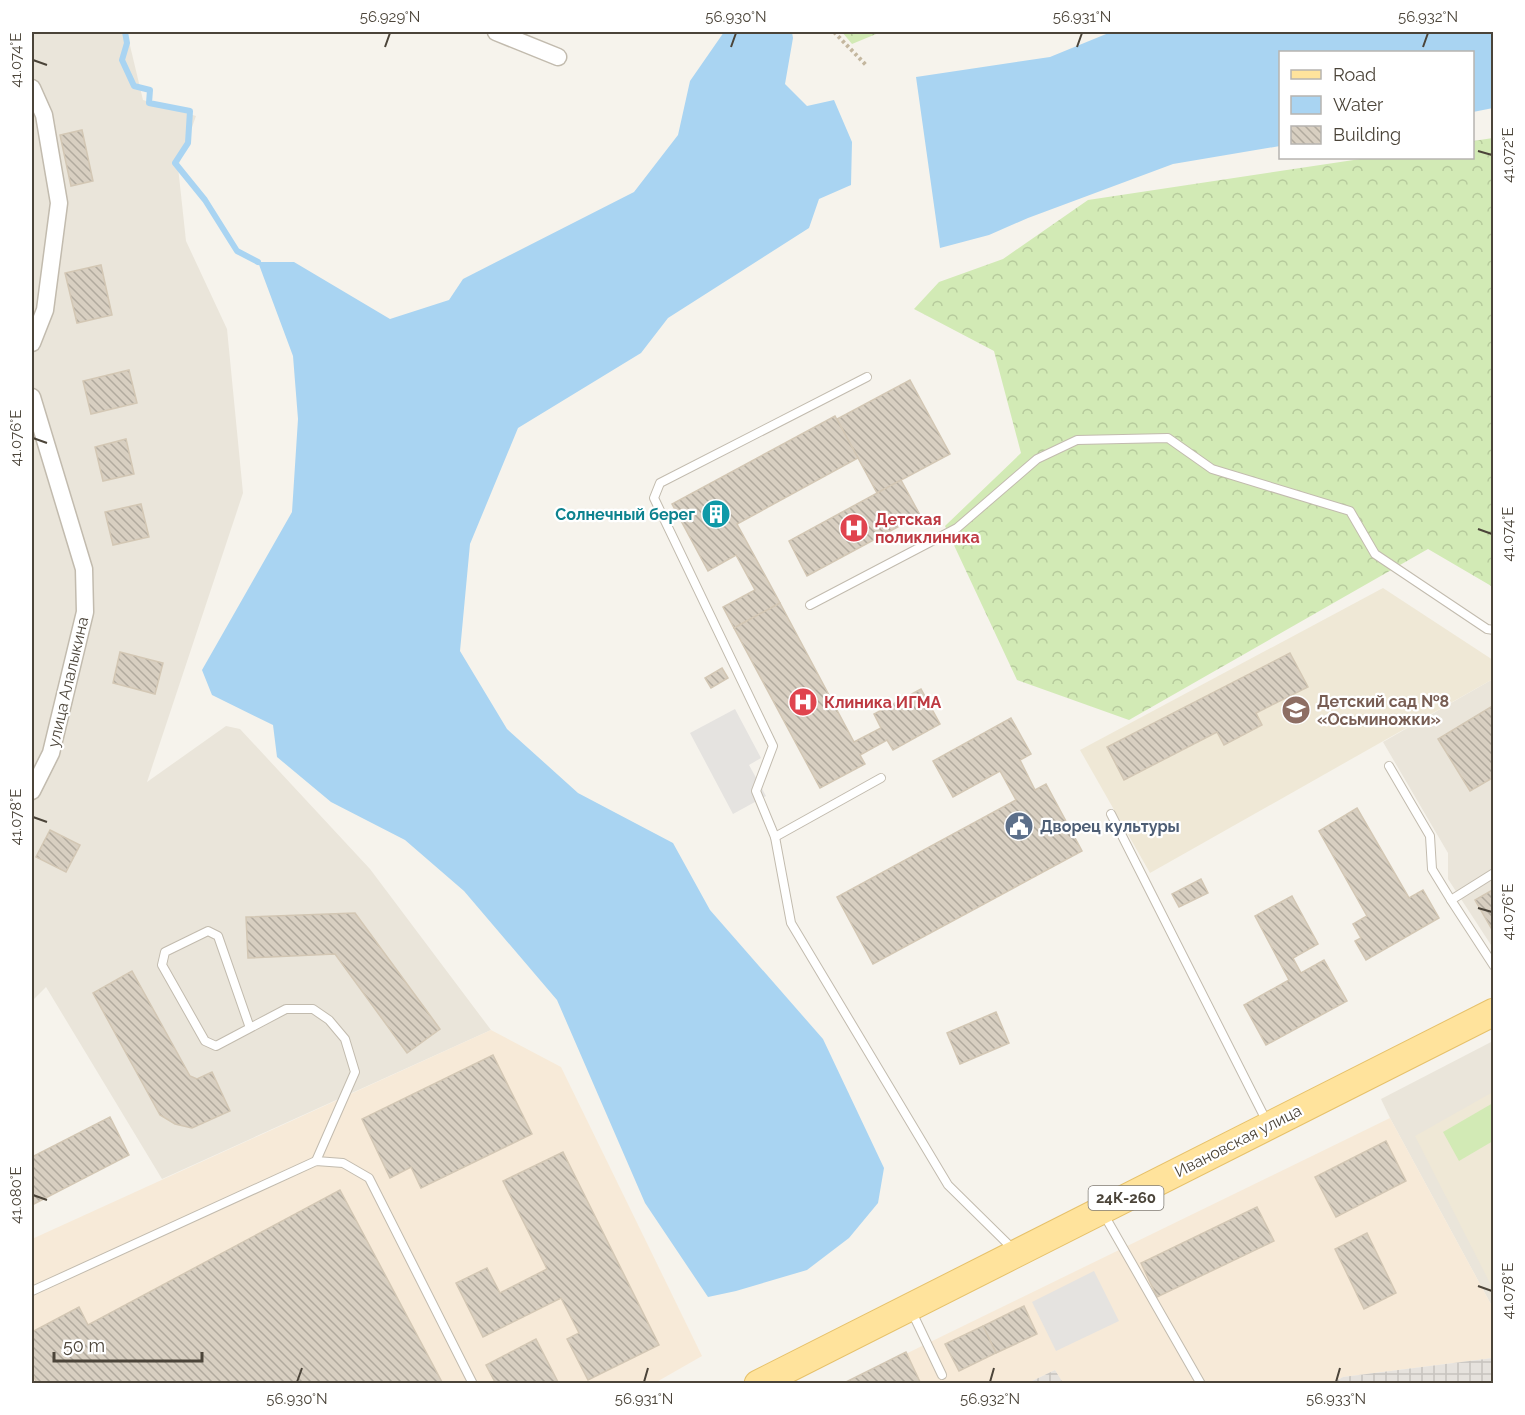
<svg xmlns="http://www.w3.org/2000/svg" width="1525" height="1415" font-family="Raleway,sans-serif">
<style>
.residential{fill:#eae5da}
.commercial{fill:#f7ead8}
.industrial{fill:url(#industrial-grid)}
.education{fill:#efe8d6}
.forest{fill:url(#forest-crowns)}
.green{fill:#d2eab5}
.parking{fill:#e5e3e0}
.water{fill:#a9d4f2}
.lines{fill:none;stroke-linecap:round;stroke-linejoin:round}
.stream{stroke:#a9d4f2;stroke-width:6}
.building{fill:url(#building-back-hatch);stroke:#d3c7b4;stroke-width:1.5}
.lane-casing{stroke:#c2bbae;stroke-width:10}
.street-casing{stroke:#c2bbae;stroke-width:19}
.primary-casing{stroke:#e6c16a;stroke-width:29}
.path{stroke:#c4b79f;stroke-width:4;stroke-dasharray:3 3;stroke-linecap:butt}
.lane{stroke:#fff;stroke-width:8}
.street{stroke:#fff;stroke-width:16}
.primary{stroke:#ffe39c;stroke-width:27}
.ticks{fill:none;stroke:#4b4439;stroke-width:2}
.labels{text-anchor:middle;dominant-baseline:central;stroke-width:4.5;stroke-linejoin:round;paint-order:stroke}
.shield{fill:#fff;stroke:#817c74;stroke-width:1.5}
.shield-label{font-size:15px;font-weight:bold;fill:#4b4439}
.culture-label{font-size:16px;font-weight:bold;fill:#0d838f;stroke:#fff;text-anchor:end}
.health-label{font-size:16px;font-weight:bold;fill:#be3a42;stroke:#fff;text-anchor:start}
.street-label{font-size:16px;fill:#4b4439;stroke:#fff}
.education-label{font-size:16px;font-weight:bold;fill:#785e54;stroke:#fff;text-anchor:start}
.service-label{font-size:16px;font-weight:bold;fill:#4e5e75;stroke:#fff;text-anchor:start}
.neatline{fill:none;stroke:#4b4439;stroke-width:2}
.ticks-label{font-size:15px;text-anchor:middle;fill:#4b4439}
</style>
<defs>
<pattern id="industrial-grid" width="8" height="8" patternUnits="userSpaceOnUse" patternTransform="scale(1.5)"><rect width="8" height="8" fill="#e6e2dd"/><path d="M0 4h8M4 0v8" fill="none" stroke="#c7c3be"/></pattern>
<pattern id="forest-crowns" width="20" height="18" patternUnits="userSpaceOnUse" patternTransform="scale(1.5)"><rect width="20" height="18" fill="#d2eab5"/><path d="M2 6a3 3 0 1 1 6 0M12 15a3 3 0 1 1 6 0" fill="none" stroke="#b6ca9c"/></pattern>
<pattern id="building-back-hatch" width="6" height="6" patternUnits="userSpaceOnUse" patternTransform="scale(1.5)"><rect width="6" height="6" fill="#d8cfc1"/><path d="M-1 5l2 2M0 0l6 6M5-1l2 2" fill="none" stroke="#b1aa9e"/></pattern>
</defs>
<rect width="100%" height="100%" fill="#f6f3ec"/>
<g class="residential">
<path d="M32,32H120L127,33L143,100L196,116L178,167L186,241L227,329L243,493L147,782L226,726L240,729L370,869L491,1030L162,1179L46,987L32,1001Z"/>
<path d="M1493,679V948L1448,879V853L1383,742Z"/>
<path d="M1493,1041V1308L1390,1118L1381,1099Z"/>
</g>
<g class="commercial">
<path d="M491,1030L561,1067L702,1356L653,1384L32,1383V1239Z"/>
<path d="M1390,1118L1493,1308V1358L1343,1377L1332,1383L1063,1384L1055,1370L1028,1383L844,1384Z"/>
</g>
<g class="industrial">
<path d="M1493,1358V1383H1332L1343,1377Z"/>
<path d="M1055,1370L1063,1383H1028Z"/>
</g>
<g class="education">
<path d="M1383,588L1493,660V679L1150,873L1080,750Z"/>
<path d="M1493,1092V1289L1415,1136Z"/>
</g>
<g class="forest">
<path d="M842,32H881L852,44Z"/>
<path d="M1493,138V587L1428,549L1129,720L1017,680L945,526L1021,453L994,351L914,309L939,282L1003,259L1088,200L1367,158H1472L1473,141Z"/>
</g>
<path class="green" d="M1493,1103V1141L1459,1161L1443,1132Z"/>
<g class="parking">
<path d="M735,709L761,758L749,765L766,796L733,814L690,733Z"/>
<path d="M1094,1271L1119,1321L1056,1351L1032,1302Z"/>
</g>
<g class="water">
<path d="M724,32H792L793,38L785,84L807,106L834,100L852,142L851,185L819,199L809,228L668,318L641,353L518,428L470,544L460,651L507,729L578,793L673,843L710,910L823,1039L884,1168L878,1203L849,1238L807,1270L736,1291L708,1297L645,1203L557,1000L464,891L405,840L331,802L277,757L273,725L212,695L202,670L292,512L298,419L293,356L258,262H294L390,319L449,300L463,279L634,192L678,135L690,81Z"/>
<path d="M1111,32H1493V108L1473,112L1472,52H1280V146L1173,164L1028,218L989,235L940,248L916,77L1050,57Z"/>
</g>
<g class="lines">
<path class="stream" d="M125,32L127,43L122,60L134,86L150,90L149,103L190,111L188,143L175,163L205,200L237,251L258,262"/>
</g>
<g class="building">
<path d="M82,130L93,181L71,186L60,135Z"/>
<path d="M101,265L112,315L77,323L65,273Z"/>
<path d="M129,370L137,403L91,414L83,381Z"/>
<path d="M910,380L950,454L877,493L837,419Z"/>
<path d="M835,416L858,458L737,524L780,603L734,628L723,607L755,590L736,555L708,571L672,504Z"/>
<path d="M126,439L134,474L103,481L95,447Z"/>
<path d="M901,480L920,515L807,576L789,541Z"/>
<path d="M141,504L149,537L113,545L105,512Z"/>
<path d="M780,603L854,742L881,728L874,714L921,689L940,724L893,750L887,740L860,755L865,764L820,788L734,628Z"/>
<path d="M120,652L163,663L155,694L113,683Z"/>
<path d="M1290,653L1308,687L1256,713L1262,725L1224,745L1217,732L1124,780L1107,747Z"/>
<path d="M722,668L728,678L711,688L705,678Z"/>
<path d="M1494,705V777L1470,791L1438,739Z"/>
<path d="M1011,718L1031,754L1020,760L1035,790L1046,784L1082,851L873,964L837,897L1016,800L1000,771L953,797L933,761Z"/>
<path d="M1357,808L1409,898L1423,890L1439,918L1366,960L1355,941L1361,938L1353,924L1367,916L1319,831Z"/>
<path d="M50,830L80,845L66,872L36,857Z"/>
<path d="M1201,879L1208,893L1179,907L1172,894Z"/>
<path d="M1494,889V933L1475,900Z"/>
<path d="M1292,896L1318,944L1293,958L1301,973L1324,960L1347,1001L1266,1045L1244,1005L1289,980L1255,916Z"/>
<path d="M355,913L440,1029L407,1053L335,954L248,958L246,917Z"/>
<path d="M132,971L190,1076L197,1079L212,1072L230,1111L192,1128L175,1124L160,1115L93,993Z"/>
<path d="M996,1012L1009,1043L960,1064L947,1033Z"/>
<path d="M493,1055L532,1134L421,1188L411,1167L390,1178L362,1119Z"/>
<path d="M110,1117L129,1155L32,1205V1157Z"/>
<path d="M1386,1141L1406,1181L1336,1217L1315,1177Z"/>
<path d="M563,1152L659,1345L588,1380L567,1339L579,1333L561,1298L483,1337L456,1283L487,1268L500,1293L547,1269L503,1181Z"/>
<path d="M340,1190L443,1384H37L32,1372V1332L79,1307L88,1325Z"/>
<path d="M1257,1207L1274,1241L1157,1297L1141,1263Z"/>
<path d="M1367,1233L1396,1293L1364,1309L1335,1249Z"/>
<path d="M1024,1306L1037,1334L996,1353L983,1326Z"/>
<path d="M983,1326L996,1353L959,1371L945,1344Z"/>
<path d="M536,1339L559,1384H496L486,1365Z"/>
<path d="M906,1352L921,1384H842Z"/>
</g>
<g class="lines">
<g class="lane-casing">
<g id="lane">
<path d="M867,377L660,483L654,498L773,746L756,791L775,837L791,923L948,1185L1014,1250"/>
<path d="M810,605L957,528L1037,459L1077,440L1168,438L1212,469L1350,511L1375,554L1487,629L1494,630"/>
<path d="M1389,766L1430,836L1432,869L1451,900L1494,873"/>
<path d="M1111,814L1267,1122"/>
<path d="M775,837L881,778"/>
<path d="M1451,900L1494,966"/>
<path d="M250,1028L216,1046L205,1041L162,965L165,952L208,931L218,936L250,1028L286,1009H313L329,1020L345,1039L355,1072L316,1161"/>
<path d="M1103,1213L1201,1384"/>
<path d="M32,1291L316,1161L343,1163L369,1178L473,1384"/>
<path d="M911,1310L942,1375"/>
</g>
</g>
<g class="street-casing">
<g id="street">
<path d="M496,32L558,57"/>
<path d="M32,88L44,115L59,203L45,310L32,343"/>
<path d="M32,397L84,569L85,612L51,753L32,791"/>
</g>
</g>
<g class="primary-casing">
<path id="primary" d="M758,1384L1494,1012"/>
</g>
<path class="path" d="M834,32L866,65"/>
<use href="#lane" class="lane"/>
<use href="#street" class="street"/>
<use href="#primary" class="primary"/>
</g>
<path class="ticks" d="M385,47L390,33M731,47L736,33M1077,47L1082,33M1423,47L1428,33M33,60L47,65M1478,151L1492,155M33,438L47,443M1478,529L1492,534M33,817L47,822M1478,908L1492,912M33,1195L47,1200M1478,1286L1492,1291M297,1382L302,1368M644,1382L648,1368M990,1382L994,1368M1336,1382L1340,1368"/>
<defs>
<g id="building-disc" transform="scale(1.5)"><circle r="9.5" fill="#0f9aa8" stroke="#fff"/><path d="M-4-6H4V6H1V3H-1V6H-4ZM-2.5-4.3h1.7v1.8h-1.7ZM.8-4.3h1.7v1.8H.8ZM-2.5-1h1.7V.8h-1.7ZM.8-1h1.7V.8H.8Z" fill="#fff"/></g>
<g id="hospital-disc" transform="scale(1.5)"><circle r="9.5" fill="#e0444e" stroke="#fff"/><path d="M-5-5h3v3.5h4V-5h3V5h-3V1.5h-4V5h-3Z" fill="#fff"/></g>
<g id="school-disc" transform="scale(1.5)"><circle r="9.5" fill="#8d6e63" stroke="#fff"/><path d="M0-5L7-2L0 1L-7-2ZM-4 1L0 2.5L4 1V4Q0 6-4 4Z" fill="#fff"/></g>
<g id="civic-disc" transform="scale(1.5)"><circle r="9.5" fill="#5c6f8a" stroke="#fff"/><path d="M-.6-6.5H3V-4.5H.6V-3L4-1V1h2V6H-6V1h2V-1L-.6-3ZM-1.2 2.5V6h2.4V2.5Z" fill="#fff"/></g>
</defs>
<g fill-rule="evenodd">
<use href="#building-disc" x="716" y="514"/>
<use href="#hospital-disc" x="854" y="528"/>
<use href="#hospital-disc" x="803" y="702"/>
<use href="#school-disc" x="1296" y="710"/>
<use href="#civic-disc" x="1019" y="826"/>
</g>
<g class="labels">
<rect class="shield" x="1088.5" y="1186" width="75" height="24" rx="4.5"/>
<g class="shield-label">
<text x="1126" y="1198">24К-260</text>
</g>
<g class="culture-label">
<text x="695" y="514">Солнечный берег</text>
</g>
<g class="health-label">
<text x="875" y="519">Детская<tspan x="875" dy="18">поликлиника</tspan></text>
<text x="824" y="702">Клиника ИГМА</text>
</g>
<g class="street-label">
<text transform="translate(68 682) rotate(-77)">улица Алалыкина</text>
<text transform="translate(1238 1141) rotate(-27)">Ивановская улица</text>
</g>
<g class="education-label">
<text x="1317" y="701">Детский сад №8<tspan x="1317" dy="18">«Осьминожки»</tspan></text>
</g>
<g class="service-label">
<text x="1040" y="826">Дворец культуры</text>
</g>
</g>
<rect width="1525" height="1415" fill="none" stroke="#ffffff" stroke-width="66"/>
<rect x="1279" y="51" width="195" height="108" fill="#ffffff" stroke="#b7b4b0" stroke-width="1.5"/>
<rect x="1291" y="70" width="30" height="9" fill="#ffe39c" stroke="#b7b4b0" stroke-width="1.5"/>
<text x="1333" y="81" font-size="18" fill="#4b4439">Road</text>
<rect x="1291" y="96" width="30" height="18" fill="#a9d4f2" stroke="#b7b4b0" stroke-width="1.5"/>
<text x="1333" y="111" font-size="18" fill="#4b4439">Water</text>
<rect x="1291" y="126" width="30" height="18" fill="url(#building-back-hatch)" stroke="#b7b4b0" stroke-width="1.5"/>
<text x="1333" y="141" font-size="18" fill="#4b4439">Building</text>
<path d="M54 1352v9h148v-9" fill="none" stroke="#4b4439" stroke-width="3"/>
<text x="63" y="1352" font-size="18" fill="#4b4439" stroke="#ffffff" stroke-width="4.5" paint-order="stroke">50 m</text>
<rect x="33" y="33" width="1459" height="1349" class="neatline"/>
<g class="ticks-label">
<text x="390" y="22">56.929°N</text>
<text x="736" y="22">56.930°N</text>
<text x="1082" y="22">56.931°N</text>
<text x="1428" y="22">56.932°N</text>
<text transform="translate(16 60) rotate(-90)" y="5">41.074°E</text>
<text transform="translate(1508 155) rotate(-90)" y="5">41.072°E</text>
<text transform="translate(16 438) rotate(-90)" y="5">41.076°E</text>
<text transform="translate(1508 534) rotate(-90)" y="5">41.074°E</text>
<text transform="translate(16 817) rotate(-90)" y="5">41.078°E</text>
<text transform="translate(1508 912) rotate(-90)" y="5">41.076°E</text>
<text transform="translate(16 1195) rotate(-90)" y="5">41.080°E</text>
<text transform="translate(1508 1291) rotate(-90)" y="5">41.078°E</text>
<text x="297" y="1404">56.930°N</text>
<text x="644" y="1404">56.931°N</text>
<text x="990" y="1404">56.932°N</text>
<text x="1336" y="1404">56.933°N</text>
</g>
</svg>
